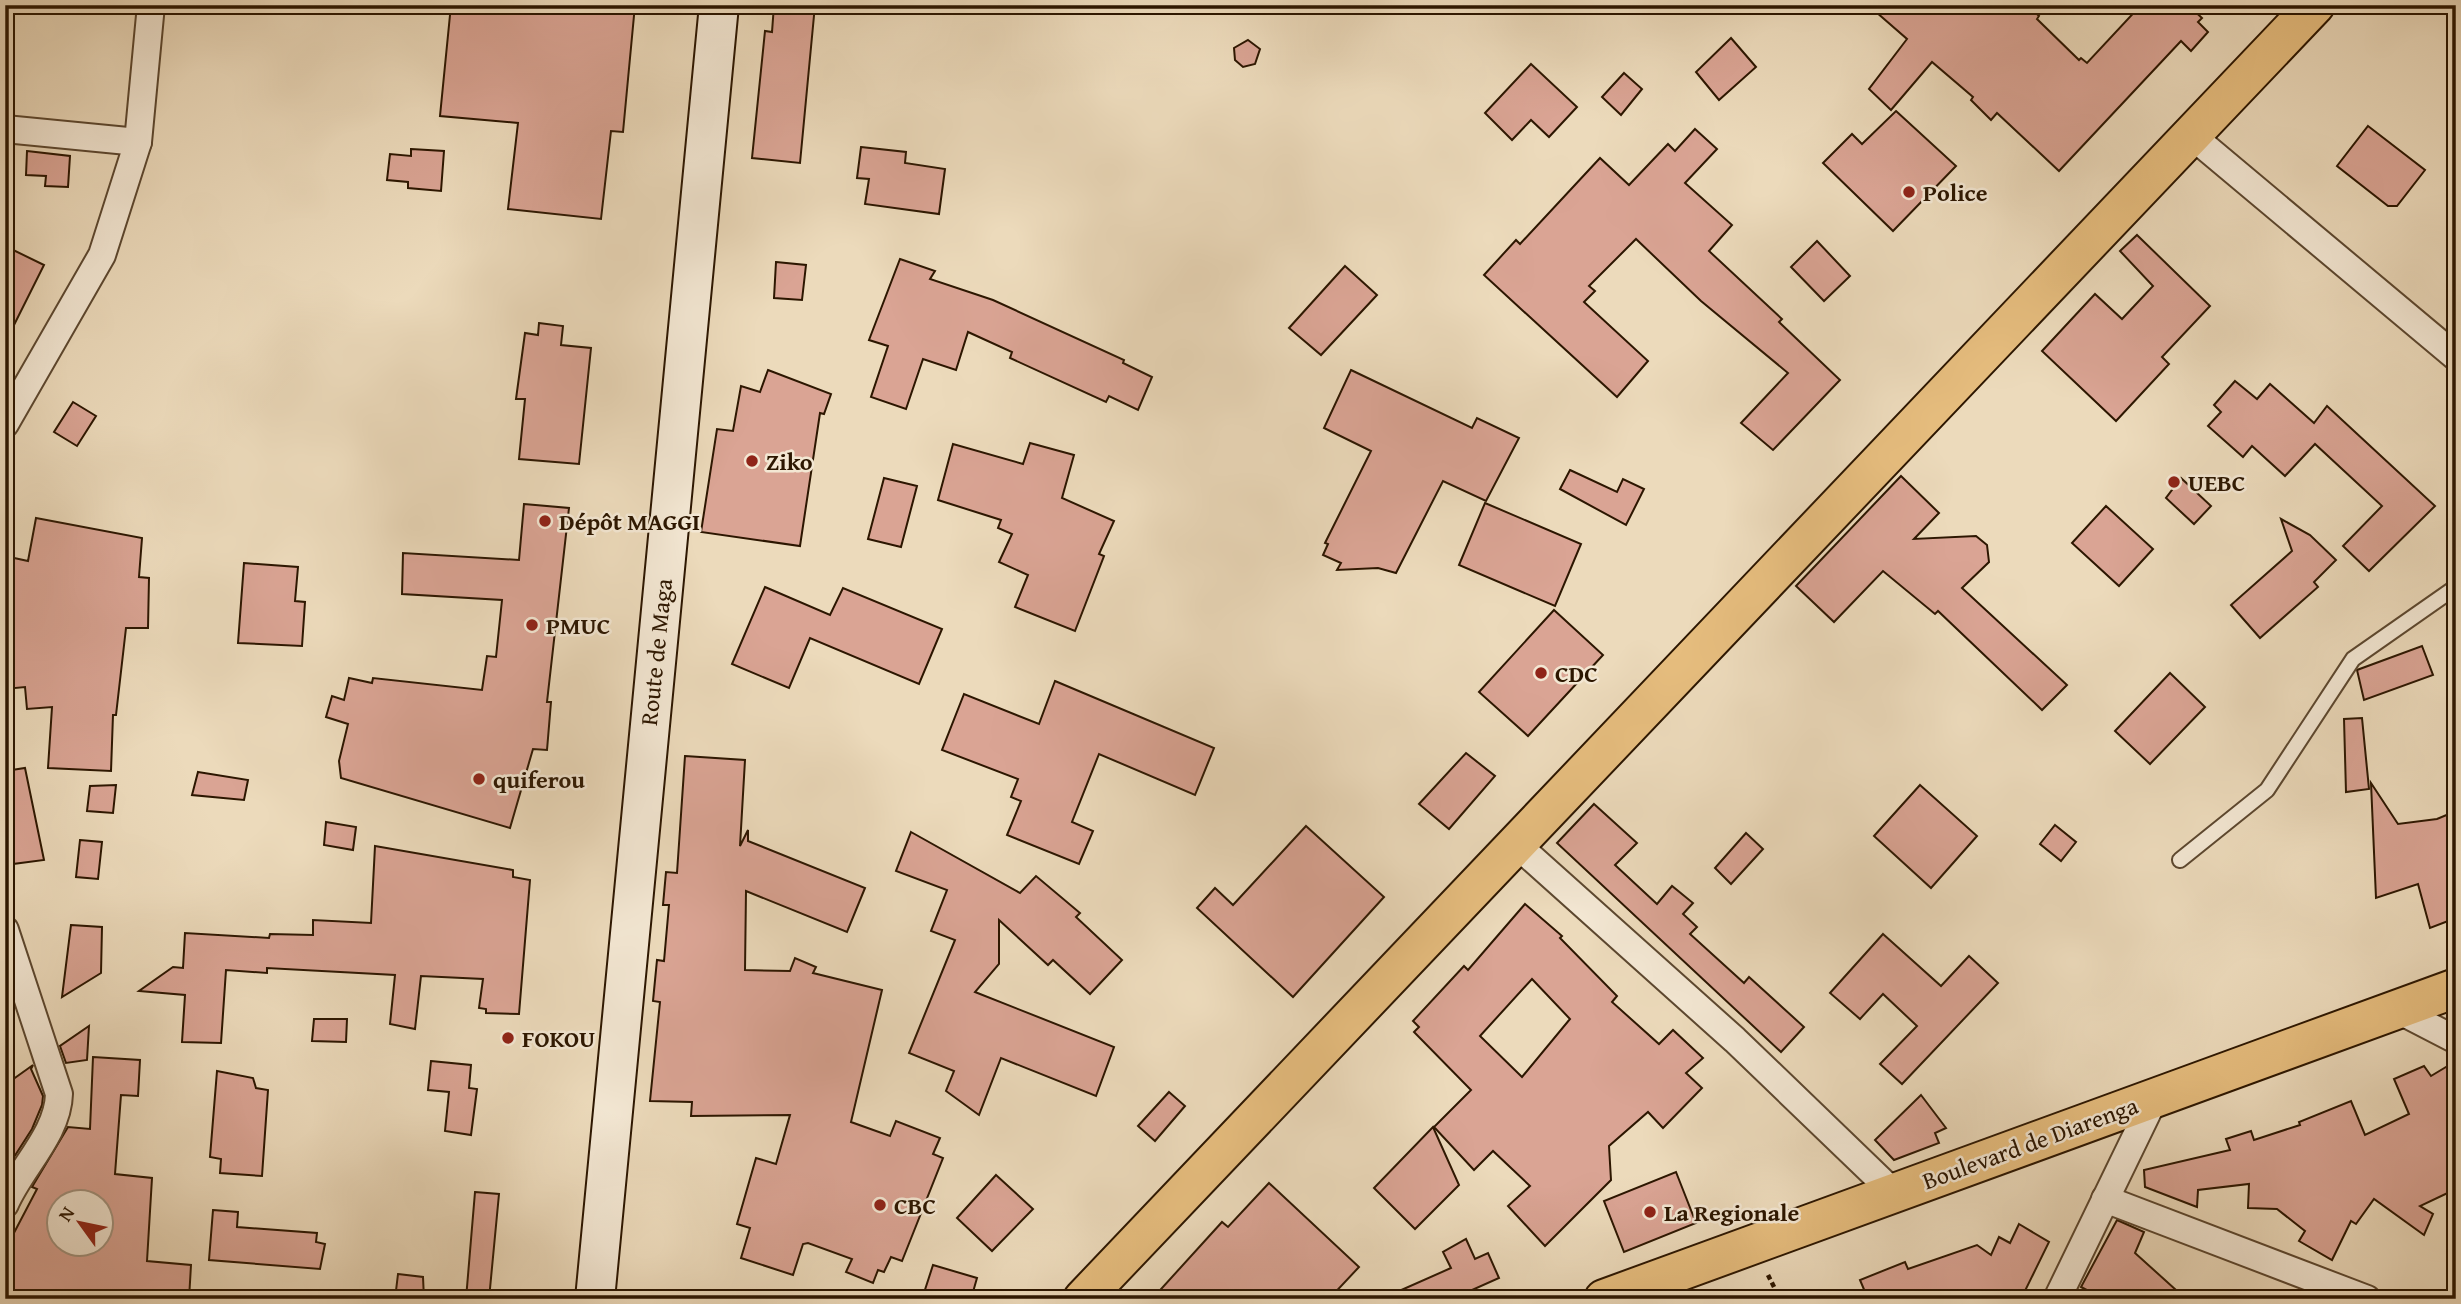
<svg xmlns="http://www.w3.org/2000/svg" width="2461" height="1304" font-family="'Gentium Book Plus',serif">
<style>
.building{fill:#daa494;stroke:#2c1600;stroke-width:2;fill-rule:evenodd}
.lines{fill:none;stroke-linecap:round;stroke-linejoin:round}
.lane-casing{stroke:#5c472f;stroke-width:18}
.street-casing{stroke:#5c472f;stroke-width:30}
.secondary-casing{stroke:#2c1600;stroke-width:42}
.primary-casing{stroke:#2c1600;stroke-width:42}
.path{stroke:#2c1600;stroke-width:4.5;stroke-dasharray:5 3.5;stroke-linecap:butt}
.lane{stroke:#f3e7d3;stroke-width:14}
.street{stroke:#f3e7d3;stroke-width:26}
.secondary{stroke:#f3e7d3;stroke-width:38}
.primary{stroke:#e6bd7e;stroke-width:38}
.poi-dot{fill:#8f2418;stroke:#f3e7d3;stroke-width:2.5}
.labels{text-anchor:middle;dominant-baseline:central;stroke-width:5;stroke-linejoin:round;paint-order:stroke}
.poi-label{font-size:24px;font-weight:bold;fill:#2c1600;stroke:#f3e7d3;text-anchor:start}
.street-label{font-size:24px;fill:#2c1600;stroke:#f3e7d3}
</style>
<rect width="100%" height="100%" fill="#ecdabb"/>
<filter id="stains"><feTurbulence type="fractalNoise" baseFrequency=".00286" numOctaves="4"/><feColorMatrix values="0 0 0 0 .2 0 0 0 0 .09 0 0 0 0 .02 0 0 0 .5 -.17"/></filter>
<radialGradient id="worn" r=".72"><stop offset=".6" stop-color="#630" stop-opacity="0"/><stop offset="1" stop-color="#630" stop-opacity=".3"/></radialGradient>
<g class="building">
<path d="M451,5H635L623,132L611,131L601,219L508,209L518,123L440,116Z"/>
<path d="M774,5H815L800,163L752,158L765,31L772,32Z"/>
<path d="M1868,5H2028L2039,16L2037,19L2079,60L2081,58L2087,63L2141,5H2188L2202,18L2198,22L2208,32L2191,51L2181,41L2059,171L1997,113L1991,120L1971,100L1973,97L1932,62L1891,110L1869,89L1907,39Z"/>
<path d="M1731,38L1756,67L1719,100L1696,72Z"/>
<path d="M1248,40L1260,49L1255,64L1243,67L1235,60L1234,48Z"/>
<path d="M1531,64L1577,107L1549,137L1531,120L1512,140L1485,113Z"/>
<path d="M1624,73L1642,89L1621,115L1602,97Z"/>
<path d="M1896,111L1956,166L1893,231L1823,163L1852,134L1862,144Z"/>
<path d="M2368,126L2425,170L2397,206H2388L2337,166Z"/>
<path d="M1695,129L1717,149L1685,183L1732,225L1709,251L1782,319L1779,322L1840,380L1773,450L1741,423L1788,373L1701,301L1636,239L1589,286L1595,291L1584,302L1648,361L1617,397L1484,275L1516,240L1520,244L1600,158L1629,185L1668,144L1675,151Z"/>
<path d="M861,147L906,152L905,163L945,169L939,214L865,204L869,179L857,178Z"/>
<path d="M411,149L444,151L441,191L408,188V182L387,180L390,154L411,156Z"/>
<path d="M27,151L70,156L68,187L45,186L46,176L26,175Z"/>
<path d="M2137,235L2210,306L2162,357L2169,364L2116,421L2042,351L2095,294L2122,319L2153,286L2120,251Z"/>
<path d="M1817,241L1850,276L1824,301L1791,267Z"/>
<path d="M5,246L44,265L5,343Z"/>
<path d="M900,259L935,271L930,279L993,300L1124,360L1123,363L1152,377L1138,410L1109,396L1106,402L1010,358L1012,352L968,332L956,370L923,359L906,409L871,397L888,346L869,340Z"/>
<path d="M776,262L806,265L802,300L774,298Z"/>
<path d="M1345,266L1377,295L1321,355L1289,328Z"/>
<path d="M539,323L563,326L561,345L591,348L579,464L519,459L525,399H516L525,333L538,335Z"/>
<path d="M768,370L831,394L824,414L820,413L800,546L701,532L717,429L733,431L741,386L760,392Z"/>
<path d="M1351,370L1472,428L1477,418L1519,438L1486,501L1443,481L1396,573L1378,568L1337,570L1341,563L1323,555L1328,544L1325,543L1371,451L1324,428Z"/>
<path d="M2235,381L2257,399L2270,384L2314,423L2327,406L2435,506L2369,571L2343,546L2382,506L2315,444L2285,476L2252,446L2243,457L2208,426L2221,412L2214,405Z"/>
<path d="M73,402L96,416L77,446L54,432Z"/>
<path d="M1030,443L1074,455L1062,498L1114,521L1099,554L1104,556L1075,631L1015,607L1028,575L999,562L1012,534L998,528L1001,520L938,500L953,444L1023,464Z"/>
<path d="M1570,470L1617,492L1623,479L1644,489L1626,525L1560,489Z"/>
<path d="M1901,476L1939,513L1914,539L1976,536L1987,545L1989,562L1962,588L2067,685L2042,710L1938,611L1935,614L1883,571L1834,622L1796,586Z"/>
<path d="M884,478L917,486L901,547L868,539Z"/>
<path d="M2181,478L2211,506L2194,524L2166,498Z"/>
<path d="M1485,503L1581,544L1555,606L1459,565Z"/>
<path d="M524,504L569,508L547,702H551L547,750L533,749L510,828L341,778L339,761L348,724L326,717L332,696L344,700L349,678L372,683L373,678L482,690L487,656L496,657L502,600L402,594L403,553L519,560Z"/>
<path d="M2106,506L2153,549L2119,586L2072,543Z"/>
<path d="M36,518L142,538L139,577L149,578L148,628H126L116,715H113L111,771L48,768L52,707L27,709L25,687L5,689V556L28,561Z"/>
<path d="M2281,519L2310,535L2336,560L2314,582L2318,587L2260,638L2231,605L2292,551Z"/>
<path d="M244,563L298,567L295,601L305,602L302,646L238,643Z"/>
<path d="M765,587L830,615L843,588L942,629L919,684L810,638L789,688L732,664Z"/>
<path d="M1554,610L1603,655L1528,736L1479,692Z"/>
<path d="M2422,646L2433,675L2364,700L2357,670Z"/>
<path d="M2170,673L2205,707L2150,764L2115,731Z"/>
<path d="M1055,681L1214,748L1195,795L1099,754L1072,822L1093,831L1079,864L1007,835L1021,801L1011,797L1018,779L942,750L964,694L1039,724Z"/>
<path d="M2362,718L2369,789L2346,792L2344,719Z"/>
<path d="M1466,753L1495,776L1449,829L1419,804Z"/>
<path d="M685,756L745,760L740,846L748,830V841L865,888L847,932L746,891L745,970L790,971L795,958L816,967L813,973L882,990L851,1122L890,1136L896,1121L940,1138L933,1154L943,1158L902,1261L891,1257L884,1272L878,1270L873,1283L846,1272L852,1259L808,1243L803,1244L793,1275L741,1258L750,1228L737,1224L756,1158L776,1164L790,1115L691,1116L692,1102L650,1101L660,1002L653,1001L657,960L664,961L669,905H663L666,872L677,873Z"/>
<path d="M25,768L44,860L5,865V771Z"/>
<path d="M198,772L248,780L244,800L192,795Z"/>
<path d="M2371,783L2398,824L2437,819L2456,811V918L2430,928L2418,884L2376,898Z"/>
<path d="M116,785L113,813L87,811L90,786Z"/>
<path d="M1920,785L1977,836L1931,888L1874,836Z"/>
<path d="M1594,804L1637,843L1615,865L1657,904L1672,886L1693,903L1683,914L1697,927L1690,934L1744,983L1749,977L1804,1027L1781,1052L1557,843Z"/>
<path d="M326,822L356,827L353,850L324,845Z"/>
<path d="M2055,825L2076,842L2061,861L2040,844Z"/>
<path d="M1306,826L1384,897L1293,997L1197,908L1215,888L1233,905Z"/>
<path d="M911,832L1020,893L1036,876L1080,913L1076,917L1122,960L1090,994L1053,960L1048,965L999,920V964L975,992L1114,1047L1096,1096L1001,1058L979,1115L946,1091L954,1071L909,1053L955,940L931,931L947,890L896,871Z"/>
<path d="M1746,833L1763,849L1731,884L1715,868Z"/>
<path d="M80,840L102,842L98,879L76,877Z"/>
<path d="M375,846L513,870V877L530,880L519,1014L486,1013V1009L479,1008L483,979L421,976L415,1029L390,1024L395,975L267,968V973L226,970L221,1043L182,1042L185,995L139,991L173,967L183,968L185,933L269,938L270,934L313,935V920L371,923Z"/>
<path d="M1525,904L1562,936L1560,938L1617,996L1612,1002L1659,1044L1673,1030L1703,1058L1686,1073L1702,1088L1663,1128L1648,1112L1609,1146L1611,1180L1545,1246L1508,1206L1530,1186L1493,1151L1474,1170L1434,1127L1471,1090L1414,1032L1419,1027L1413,1021L1464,966L1468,970ZM1532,979L1570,1019L1522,1077L1480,1036Z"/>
<path d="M71,925L102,927L101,973L62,997Z"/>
<path d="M1883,934L1941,986L1969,956L1998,983L1902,1084L1880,1064L1917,1026L1883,994L1860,1019L1830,993Z"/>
<path d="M314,1019H347L346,1042L312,1041Z"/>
<path d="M89,1026L87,1060L66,1063L60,1046Z"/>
<path d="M93,1057L140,1060L138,1096L121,1095L115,1174L152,1178L147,1261L191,1265L189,1299H5V1250L37,1189L32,1187L68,1127L90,1129ZM60,1202H102V1244H60Z"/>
<path d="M431,1061L471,1065L469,1088L477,1089L471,1135L445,1131L449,1092L428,1090Z"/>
<path d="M2456,1061V1189L2420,1206L2433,1214L2424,1235L2374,1199L2356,1224L2351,1221L2332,1260L2299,1241L2305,1231L2277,1209L2248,1208L2249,1184L2198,1190L2197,1207L2145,1187L2144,1170L2230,1150L2226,1139L2251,1131L2254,1140L2300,1125L2299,1122L2351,1101L2365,1135L2409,1114L2394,1079L2424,1066L2431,1076Z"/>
<path d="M33,1065L31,1069L43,1096L42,1105L32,1129L5,1171V1085Z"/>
<path d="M217,1071L253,1078L256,1088L268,1090L262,1176L220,1173L221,1159L210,1157Z"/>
<path d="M1169,1092L1185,1106L1155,1141L1138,1126Z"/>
<path d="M1921,1095L1946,1128L1935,1133L1939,1143L1894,1160L1875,1140Z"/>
<path d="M1433,1127L1459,1185L1415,1229L1374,1188Z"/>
<path d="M1676,1172L1696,1223L1624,1252L1604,1201Z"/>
<path d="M996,1175L1033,1209L992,1251L957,1218Z"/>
<path d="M1269,1183L1359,1267L1329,1299H1152L1222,1222L1228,1227Z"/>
<path d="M475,1192L499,1194L489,1299H466Z"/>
<path d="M213,1210L238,1212L237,1227L317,1233L316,1242L325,1244L320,1269L209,1260Z"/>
<path d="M2117,1220L2144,1232L2135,1253L2186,1299H2104L2081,1287Z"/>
<path d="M2019,1224L2049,1242L2021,1299H1868L1860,1280L1905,1262L1908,1269L1977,1245L1991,1255L1999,1237L2010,1243Z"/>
<path d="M1466,1239L1475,1259L1488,1253L1499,1278L1452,1299H1381L1451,1268L1443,1252Z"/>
<path d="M933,1265L977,1278L971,1299H922Z"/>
<path d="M398,1274L423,1277L424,1299H395Z"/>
</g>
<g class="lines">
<g class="lane-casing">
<path id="lane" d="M2180,860L2267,790L2353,659L2456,587"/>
</g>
<g class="street-casing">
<g id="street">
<path d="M5,129L138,142"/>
<path d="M2191,135L2456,357"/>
<path d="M5,424L102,255L138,142L151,5"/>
<path d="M1516,844L1735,1040L1894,1193"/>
<path d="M5,930L59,1094C58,1134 21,1167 5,1204"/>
<path d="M2396,1009L2456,1040"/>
<path d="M2105,1199L2367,1299"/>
<path d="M2057,1299L2155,1097"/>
</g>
</g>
<g class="secondary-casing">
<path id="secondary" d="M595,1299L719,5"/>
</g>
<g class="primary-casing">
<g id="primary">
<path d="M1083,1299L2315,5"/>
<path d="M1604,1299L2456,988"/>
</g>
</g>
<path class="path" d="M1768,1275L1780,1299"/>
<use href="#lane" class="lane"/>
<use href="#street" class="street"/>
<use href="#secondary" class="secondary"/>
<use href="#primary" class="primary"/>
</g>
<g class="poi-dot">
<circle cx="1909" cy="192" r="7"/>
<circle cx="752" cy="461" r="7"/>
<circle cx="2174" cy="482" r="7"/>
<circle cx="545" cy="521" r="7"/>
<circle cx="532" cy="625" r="7"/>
<circle cx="1541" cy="673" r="7"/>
<circle cx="479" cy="779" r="7"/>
<circle cx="508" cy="1038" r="7"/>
<circle cx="880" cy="1205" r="7"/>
<circle cx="1650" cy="1212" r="7"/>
</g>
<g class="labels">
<g class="poi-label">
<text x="1923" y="192">Police</text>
<text x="766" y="461">Ziko</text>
<text x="2188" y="482">UEBC</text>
<text x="559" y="521">Dépôt MAGGI</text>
<text x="546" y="625">PMUC</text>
<text x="1555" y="673">CDC</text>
<text x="493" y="779">quiferou</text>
<text x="522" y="1038">FOKOU</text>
<text x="894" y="1205">CBC</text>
<text x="1664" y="1212">La Regionale</text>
</g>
<g class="street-label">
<text transform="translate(656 652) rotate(-84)">Route de Maga</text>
<text transform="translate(2030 1143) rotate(-20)">Boulevard de Diarenga</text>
</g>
</g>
<rect width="2461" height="1304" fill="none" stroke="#ecdabb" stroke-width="28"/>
<rect x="7" y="7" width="2447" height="1290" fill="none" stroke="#2c1600" stroke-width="3.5"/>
<rect x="14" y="14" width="2433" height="1276" fill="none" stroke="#2c1600" stroke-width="2"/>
<g transform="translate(80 1223) rotate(303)"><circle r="33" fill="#f3e7d3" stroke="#a3937f" stroke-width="2"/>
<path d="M0-5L12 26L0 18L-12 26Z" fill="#8f2418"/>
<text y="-10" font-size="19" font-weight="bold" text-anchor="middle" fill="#2c1600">N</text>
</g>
<rect width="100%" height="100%" filter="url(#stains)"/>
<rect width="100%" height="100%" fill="url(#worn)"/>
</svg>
